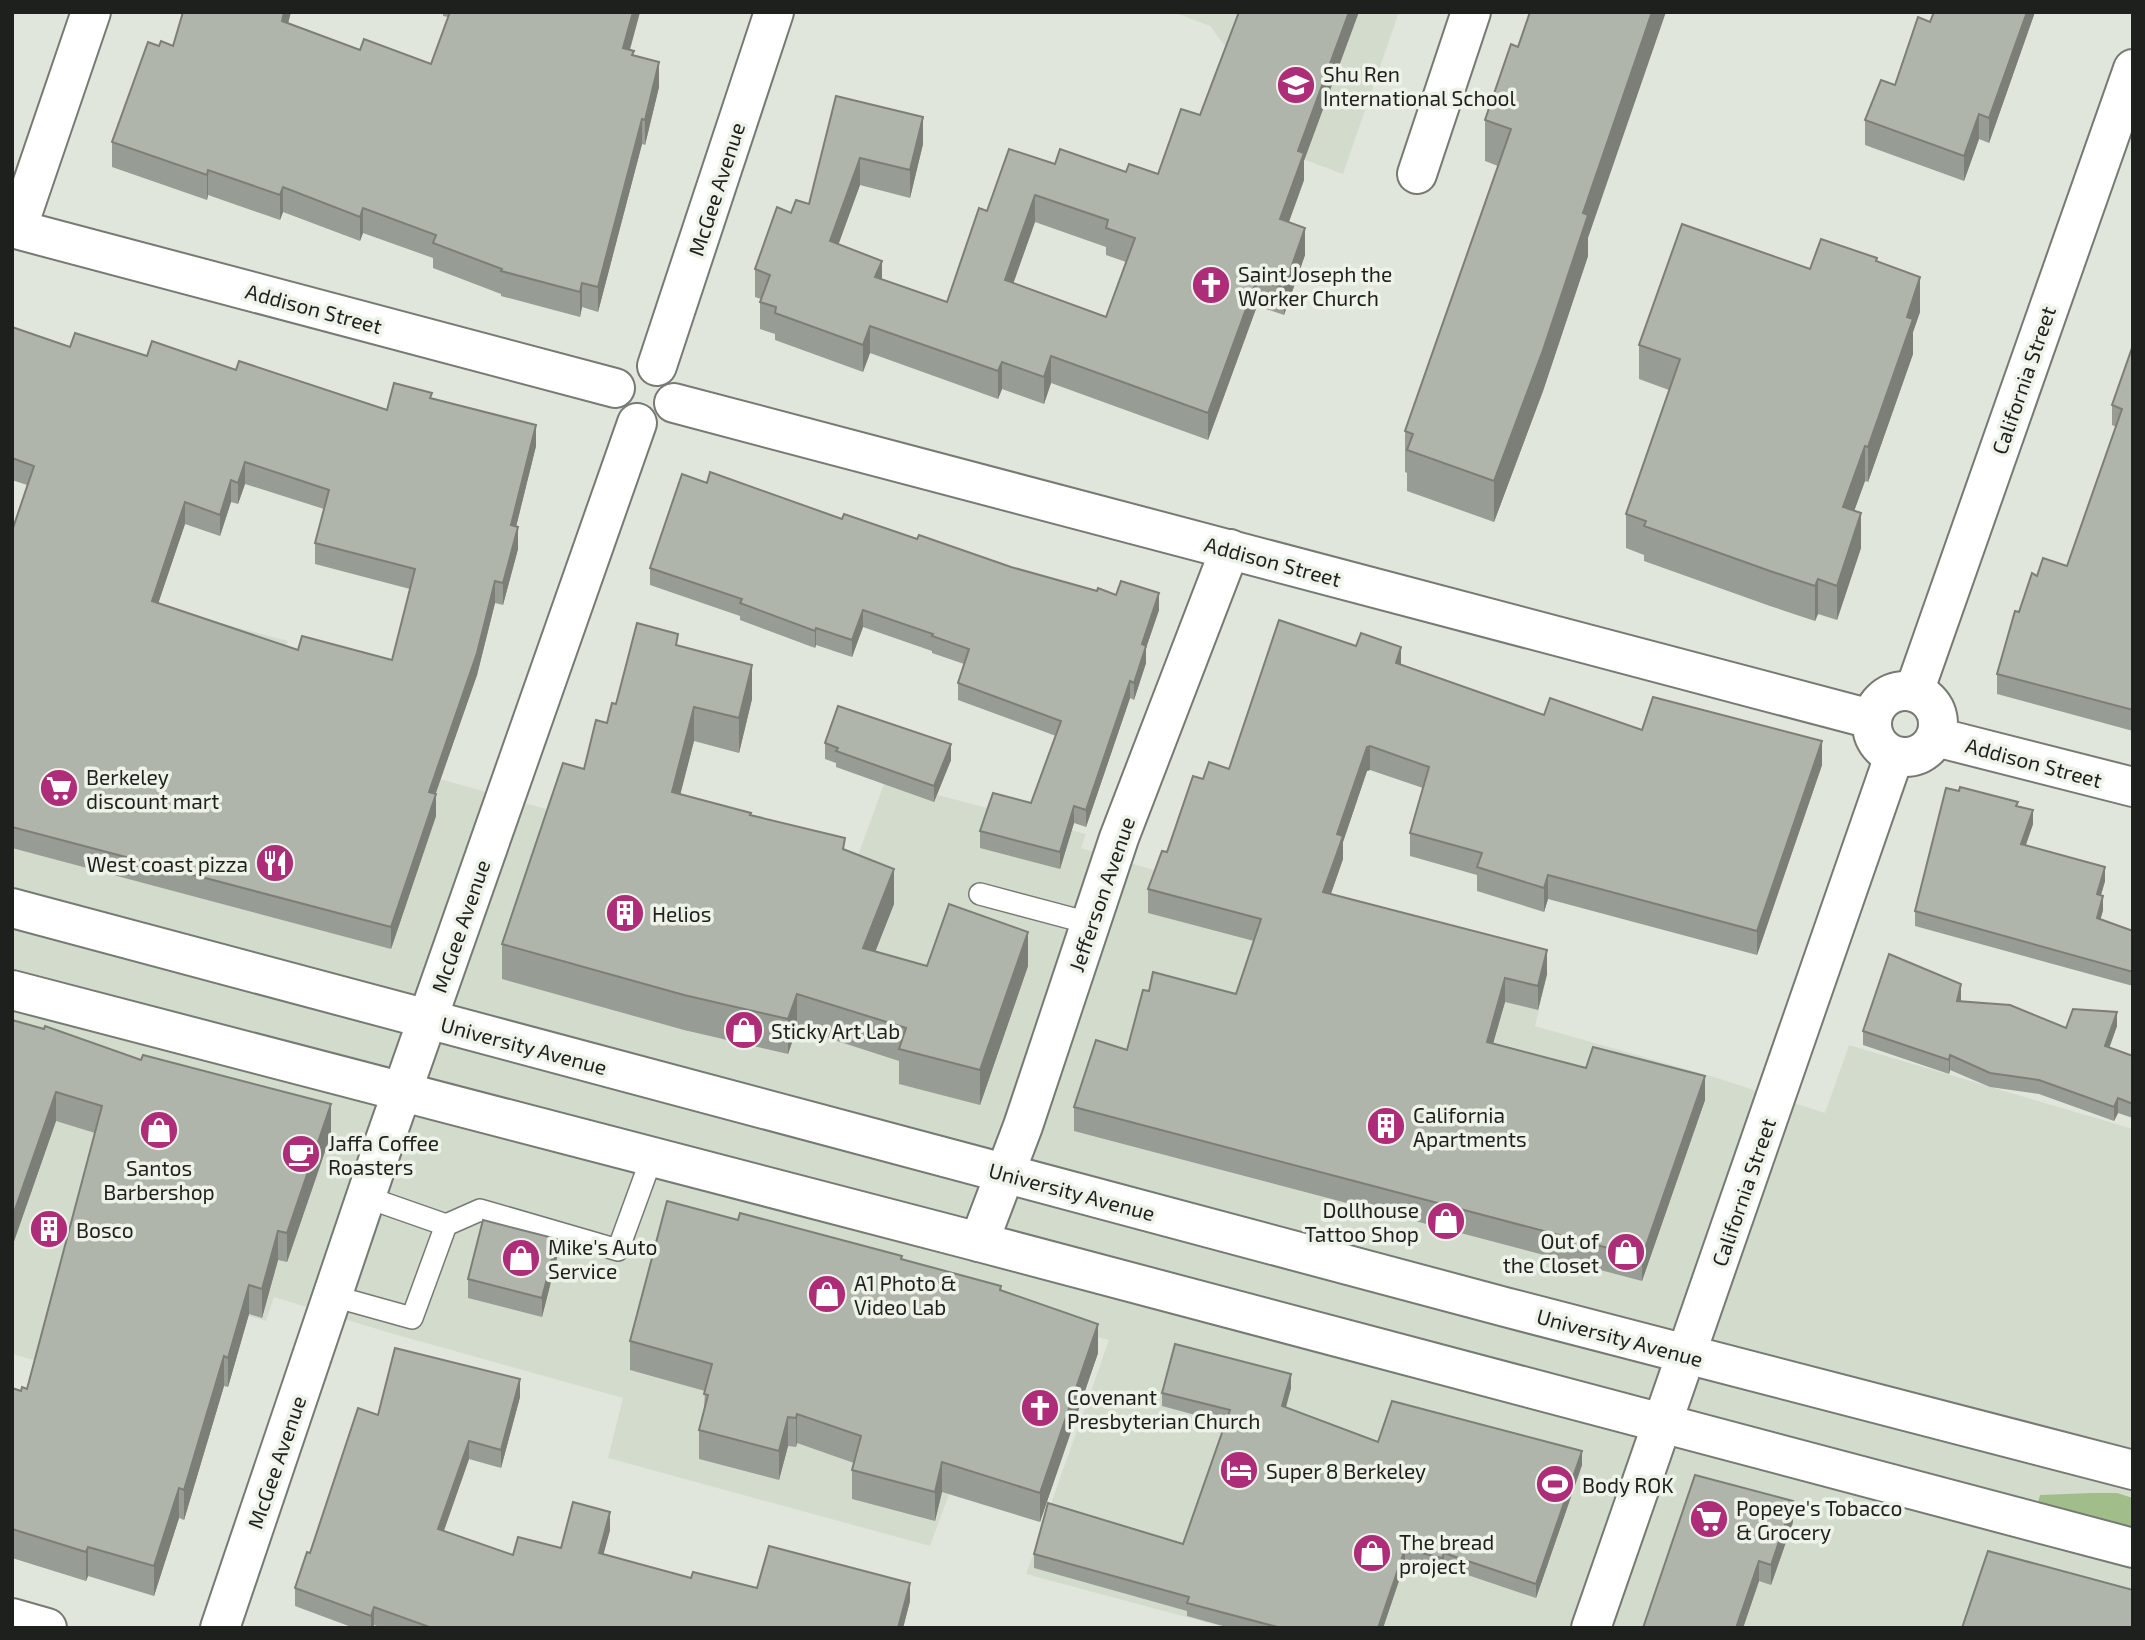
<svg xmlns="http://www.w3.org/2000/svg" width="2145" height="1640" font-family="'Exo 2',sans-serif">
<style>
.built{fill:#d3dccc}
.green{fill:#a1bd8a}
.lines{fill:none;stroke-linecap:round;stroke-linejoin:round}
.lane-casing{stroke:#757a72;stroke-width:24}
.street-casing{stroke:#757a72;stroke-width:42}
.secondary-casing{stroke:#757a72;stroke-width:42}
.lane{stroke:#fff;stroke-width:21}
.street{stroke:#fff;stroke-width:38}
.secondary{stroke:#fff;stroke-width:38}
.wall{fill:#979c94;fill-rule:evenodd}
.shaded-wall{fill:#7b7f78}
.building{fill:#b0b5ac;stroke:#7b7f78;stroke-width:2;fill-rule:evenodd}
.labels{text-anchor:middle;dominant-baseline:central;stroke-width:7;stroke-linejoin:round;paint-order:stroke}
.poi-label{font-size:21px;fill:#1e201d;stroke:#eef3ea;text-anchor:start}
.street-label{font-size:21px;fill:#1e201d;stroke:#eef3ea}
</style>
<rect width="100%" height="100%" fill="#e1e6dd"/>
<g class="built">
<path d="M1173,12H1399L1343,174L1204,122L1234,48L1224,45L1210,26Z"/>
<path d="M12,567L288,641L260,728L557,812L852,872L885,781L1086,834L1081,848L1157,871L1548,973L1535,1026L1714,1077L1825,1113L1849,1045L2133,1129V1628H1227L1026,1574L1109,1340L1015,1315L930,1546L608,1458L623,1398L383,1331L274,1297L266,1321L72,1268L40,1362L12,1354Z"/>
</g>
<path class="green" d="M2092,1493H2117L2133,1498V1528L2038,1503L2040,1495Z"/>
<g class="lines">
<g class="lane-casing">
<g id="lane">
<path d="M980,894L1089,923"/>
<path d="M366,1197L446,1225"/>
<path d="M333,1296L412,1318L446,1225L480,1210L618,1250L652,1157"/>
</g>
</g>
<g class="street-casing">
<g id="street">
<path d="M1417,174L1471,12"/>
<path d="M12,228L615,388"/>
<path d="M17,229L91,12"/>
<path d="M657,366L774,12"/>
<path d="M674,403L1871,719"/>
<circle cx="1905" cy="724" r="33"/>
<path d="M1914,692L2133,69"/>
<path d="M1936,737L2133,787"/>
<path d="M979,1242L1023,1126L1119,838L1230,549"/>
<path d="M12,1618L47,1628"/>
<path d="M220,1628L385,1140L637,423"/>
<path d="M1591,1628L1894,756"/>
</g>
</g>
<g class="secondary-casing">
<g id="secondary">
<path d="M12,908L1505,1307L2133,1470"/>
<path d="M12,990L979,1242L2133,1548"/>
</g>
</g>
<use href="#lane" class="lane"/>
<use href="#street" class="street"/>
<use href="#secondary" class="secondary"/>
</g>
<g class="wall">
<path d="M183,12H291L288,23L360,50L431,64L448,17L443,16V12H640L630,50L659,87L645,145L642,144L598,312L582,307L580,317L501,296V294L433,268V258L363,233L360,241L283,212L280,220L208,195L207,200L112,167V142L159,46H173Z"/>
<path d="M2035,12L1989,143L1979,139L1964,181L1865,145V120L1895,85L1930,22Z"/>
<path d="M1511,44L1588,238V256L1543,391L1494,522L1407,491V473L1405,472V431L1498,166L1485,161V120Z"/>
<path d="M836,96L923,144L910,198L860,185L838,244L882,279L947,302L987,211L1055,164L1126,172L1158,174L1304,161V180L1289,222L1305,255L1284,315L1257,306L1208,440L1051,383L1044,404L1002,389L998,399L870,353L863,372L775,340V334L760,329V302L761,299L755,297V269L791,213L809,204ZM1035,222L1106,247V255L1126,262L1106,317L1013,283Z"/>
<path d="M1877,261L1920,312L1913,332V354L1868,482L1865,481L1854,511L1861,548L1837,620L1818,614L1815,621L1770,606L1644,561V555L1626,548V514L1669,390L1639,379V345L1810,269Z"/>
<path d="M12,327L70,347L147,356L236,370L387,410L432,398L536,446L516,527L518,549L503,605L495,603L477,675L435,794L436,816L391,949L12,848V531L27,485L12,480ZM245,484L324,509L315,543V564L410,589L392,660L298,650L158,603L185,524L220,536L231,502L238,504Z"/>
<path d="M2133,345V731L1997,694V674L2019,612L2037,576L2067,566L2116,427L2112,425V405Z"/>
<path d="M707,483L917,539L1159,610L1146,648V663L1134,700L1130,698L1086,827L1074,823L1060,869L980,848V831L1031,803L1056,736L958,700V683L964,664L932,653V651L863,627L852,657L816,645L815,648L740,620V616L650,585V568Z"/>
<path d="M678,645L752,699L739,753L694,741L680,794L751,816L845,850L894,904L875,952L927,966H1028L980,1105L899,1084V1061L797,1028L788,1054L684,1030L502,979V944L584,769L616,704Z"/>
<path d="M1401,665L1544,715L1642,730L1822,765L1757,955L1548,899L1544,912L1477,891V875L1410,856V833L1423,788L1370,770L1367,771L1343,842V859L1331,894L1547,974L1538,1010L1505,1002L1493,1043L1705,1100L1642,1281L1074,1131V1107L1127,1050L1149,991L1236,994L1254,941L1148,913V889L1167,852L1203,779L1229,769Z"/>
<path d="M825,743L951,760L934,802L836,767V763L825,759Z"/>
<path d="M2018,806L2033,824L2026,845L2105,881L2101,895L2103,910L2100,920L2133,931V986L1915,926V911Z"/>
<path d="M1961,999V1001L2066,1028L2117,1026L2109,1047L2133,1056V1118L2118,1113L2114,1121L2039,1094L1990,1087L1950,1070L1949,1074L1863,1045V1031Z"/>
<path d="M12,1020L331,1134L287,1262L278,1260L262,1318L249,1314L228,1387L224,1386L184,1520L179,1518L154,1596L88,1576L86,1581L12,1558V1388L21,1391L27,1389L95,1133L56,1121L12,1247Z"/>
<path d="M738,1220L902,1259L1001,1290L1098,1353L1040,1522L942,1492L935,1521L852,1499V1470L854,1463L797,1443L796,1447L788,1446L779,1480L699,1459V1430L704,1409L705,1391L630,1370V1341Z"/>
<path d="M557,1258L542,1317L468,1298V1279Z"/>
<path d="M1291,1388L1286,1408L1378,1442L1582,1465L1536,1598L1444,1567L1442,1572L1405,1563L1383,1628H1230L1187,1616V1611L1034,1568V1554L1183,1544L1225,1423L1162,1406V1393Z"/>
<path d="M520,1397L501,1468L469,1459L444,1531L513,1555L561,1548L610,1530L603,1554L691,1578L757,1588L910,1601L903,1628H382L374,1625L373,1628H354L295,1606V1588L310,1553L378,1415Z"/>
<path d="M1793,1522L1771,1585L1759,1581L1743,1628H1643Z"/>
</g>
<g class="shaded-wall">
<path d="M284,12H291L282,46V21Z"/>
<path d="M633,12H640L623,73V48Z"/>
<path d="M1349,12H1359L1304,161V180L1280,246V219L1298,151Z"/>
<path d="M1652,12H1666L1588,238V256L1543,391L1494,522V481L1583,213Z"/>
<path d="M2027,12H2035L1989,143V118Z"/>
<path d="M659,62V87L645,145V120Z"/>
<path d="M1979,114V139L1964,181V156Z"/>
<path d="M923,117V144L910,198V170Z"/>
<path d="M642,119V144L598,312V287Z"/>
<path d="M860,158V185L830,268V241Z"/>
<path d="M208,170V195L207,200V175Z"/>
<path d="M283,187V212L280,220V195Z"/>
<path d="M1035,195V222L1005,307V280Z"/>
<path d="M363,208V233L360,241V217Z"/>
<path d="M1305,228V255L1284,315V288Z"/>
<path d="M882,261V288L875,277Z"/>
<path d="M1920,277V312L1913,332V354L1868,482V447L1907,317Z"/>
<path d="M1257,279V306L1208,440V413Z"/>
<path d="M582,283V307L580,317V292Z"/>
<path d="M870,326V353L863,372V345Z"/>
<path d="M1051,356V383L1044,404V377Z"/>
<path d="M1002,362V389L998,399V371Z"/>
<path d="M536,425V446L511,547V525Z"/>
<path d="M1865,446V481L1843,542V507Z"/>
<path d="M245,462V484L238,504V483Z"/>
<path d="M231,480V502L220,536V515Z"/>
<path d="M185,502V524L152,622V601Z"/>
<path d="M1861,513V548L1837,620V586Z"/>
<path d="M518,527V549L503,605V583Z"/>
<path d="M1818,579V614L1815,621V586Z"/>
<path d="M495,581V603L477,675L429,813V792Z"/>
<path d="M1159,593V610L1146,648V663L1134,700V683L1142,644Z"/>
<path d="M863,610V627L852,657V640Z"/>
<path d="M816,628V645L815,648V631Z"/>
<path d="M1401,647V670L1396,663Z"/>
<path d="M752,665V699L739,753V718Z"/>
<path d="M1130,681V698L1086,827V810Z"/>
<path d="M694,707V741L672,827V792Z"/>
<path d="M1822,741V765L1757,955V931Z"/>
<path d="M951,744V760L934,802V786Z"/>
<path d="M1370,746V770L1367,771L1343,842V859L1323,916V892L1337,834L1367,747Z"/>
<path d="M436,794V816L391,949V927Z"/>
<path d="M1074,806V823L1060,869V852Z"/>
<path d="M2033,810V824L2021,858V844Z"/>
<path d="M2105,867V881L2097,908V894Z"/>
<path d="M894,869V904L863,983V948Z"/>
<path d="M1548,875V899L1544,912V888Z"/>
<path d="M2103,896V910L2097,933V918Z"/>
<path d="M1028,932V966L980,1105V1070Z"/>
<path d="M1547,950V974L1538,1010V986Z"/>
<path d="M1505,978V1002L1487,1065V1042Z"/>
<path d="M1961,984V999L1957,1015V1001Z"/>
<path d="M797,994V1028L788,1054V1019Z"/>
<path d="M2117,1012V1026L2105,1060V1046Z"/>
<path d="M1950,1055V1070L1949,1074V1060Z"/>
<path d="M1705,1076V1100L1642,1281V1257Z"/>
<path d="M56,1092V1121L12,1247V1218Z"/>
<path d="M2118,1098V1113L2114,1121V1107Z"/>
<path d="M331,1104V1134L287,1262V1233Z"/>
<path d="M278,1231V1260L262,1318V1289Z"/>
<path d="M557,1239V1258L542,1317V1298Z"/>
<path d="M249,1285V1314L228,1387V1358Z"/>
<path d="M1098,1324V1353L1040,1522V1493Z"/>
<path d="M224,1356V1386L184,1520V1490Z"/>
<path d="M1291,1374V1388L1282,1420V1406Z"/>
<path d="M520,1379V1397L501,1468V1450Z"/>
<path d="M797,1414V1443L796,1447V1418Z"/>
<path d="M788,1417V1446L779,1480V1451Z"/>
<path d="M469,1441V1459L438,1547V1529Z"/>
<path d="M1582,1451V1465L1536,1598V1584Z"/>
<path d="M942,1462V1492L935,1521V1492Z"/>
<path d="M179,1488V1518L154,1596V1566Z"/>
<path d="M1793,1501V1522L1771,1585V1565Z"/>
<path d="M610,1512V1530L599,1571V1553Z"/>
<path d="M88,1547V1576L86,1581V1552Z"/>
<path d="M1405,1549V1563L1383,1628H1378Z"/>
<path d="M1444,1553V1567L1442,1572V1558Z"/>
<path d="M1759,1561V1581L1743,1628H1736Z"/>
<path d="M910,1583V1601L903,1628H898Z"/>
<path d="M374,1607V1625L373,1628H371V1616Z"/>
</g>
<g class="building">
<path d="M183,12H284L282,21L360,50L364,39L431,64L450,12H633L623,48L634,51L632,55L659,62L645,120L642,119L598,287L582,283L580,292L501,271L502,269L433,243L436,235L363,208L360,217L283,187L280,195L208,170L207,175L112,142L148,42L159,46L161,41L173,46Z"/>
<path d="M1239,12H1349L1298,151L1304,153L1280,219L1305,228L1284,288L1257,279L1208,413L1051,356L1044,377L1002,362L998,371L870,326L863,345L775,313L776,307L760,302L770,275L755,269L777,207L791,213L796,200L809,204L836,96L923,117L910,170L860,158L830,241L882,261L875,277L947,302L979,208L987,211L1009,149L1055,164L1060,149L1126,172L1129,164L1158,174L1181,109L1200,115ZM1035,195L1108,220L1106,228L1135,238L1106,317L1005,280Z"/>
<path d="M1530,12H1652L1583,213L1588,215L1543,350L1494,481L1407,450L1413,434L1405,431L1511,129L1485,120L1511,44L1518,47Z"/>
<path d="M1934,12H2027L1989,118L1979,114L1964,156L1865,120L1881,80L1895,85L1918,17L1930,22Z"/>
<path d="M1682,224L1810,269L1821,239L1877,258L1876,261L1920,277L1907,317L1913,319L1868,447L1865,446L1843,507L1861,513L1837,586L1818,579L1815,586L1770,571L1644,526L1646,521L1626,514L1680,359L1639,345Z"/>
<path d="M12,327L70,347L75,333L147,356L152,341L236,370L239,361L387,410L394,383L432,393L430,398L536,425L511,525L518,527L503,583L495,581L477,653L429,792L436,794L391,927L12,827V531L34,466L12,458ZM245,462L329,490L315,543L415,569L392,660L302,636L298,650L152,601L185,502L220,515L231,480L238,483Z"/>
<path d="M2133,345V710L1997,674L2015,611L2019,612L2032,573L2037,576L2043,558L2067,566L2122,409L2112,405Z"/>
<path d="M710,472L842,519L844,514L917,539L919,535L1011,567L1097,591L1098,588L1116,595L1121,581L1159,593L1142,644L1146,646L1134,683L1130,681L1086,810L1074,806L1060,852L980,831L993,793L1031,803L1061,721L958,683L969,649L932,636L933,634L863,610L852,640L816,628L815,631L740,603L742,599L650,568L682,474L707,483Z"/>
<path d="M1279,620L1356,646L1361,633L1401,647L1396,663L1544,715L1550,698L1642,730L1653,697L1822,741L1757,931L1548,875L1544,888L1477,867L1482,853L1410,833L1429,767L1370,746L1367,747L1337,834L1343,836L1323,892L1547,950L1538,986L1505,978L1487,1042L1586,1068L1593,1047L1705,1076L1642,1257L1074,1107L1096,1040L1127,1050L1143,990L1149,991L1153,972L1236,994L1261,919L1148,889L1162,851L1167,852L1193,776L1203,779L1209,762L1229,769Z"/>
<path d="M637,623L678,634L676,645L752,665L739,718L694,707L672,792L751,813L750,815L845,838L843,849L894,869L863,948L927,966L949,904L1028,932L980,1070L899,1049L906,1028L797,994L788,1019L684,995L502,944L563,763L584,769L596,720L607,723L612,703L616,704Z"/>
<path d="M838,706L951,744L934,786L836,751L838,748L825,743Z"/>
<path d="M1960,787L2018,802L2016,806L2033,810L2021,844L2105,867L2097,894L2103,896L2097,918L2133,931V972L1915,911L1946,788L1959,791Z"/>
<path d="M1889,954L1961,984L1957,1001L2010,1005L2066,1028L2073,1009L2117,1012L2105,1046L2133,1056V1104L2118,1098L2114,1107L2039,1080L1990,1073L1950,1055L1949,1060L1863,1031Z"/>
<path d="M12,1020L44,1029L45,1026L141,1060L143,1055L331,1104L287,1233L278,1231L262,1289L249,1285L228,1358L224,1356L184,1490L179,1488L154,1566L88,1547L86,1552L12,1529V1388L21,1391L22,1387L27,1389L102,1106L56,1092L12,1218Z"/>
<path d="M667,1201L738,1220L740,1213L902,1256L901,1259L1001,1286L1000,1290L1098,1324L1040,1493L942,1462L935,1492L852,1470L861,1436L797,1414L796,1418L788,1417L779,1451L699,1430L708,1395L704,1394L712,1364L630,1341Z"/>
<path d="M483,1220L557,1239L542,1298L468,1279Z"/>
<path d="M1175,1344L1291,1374L1282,1406L1378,1442L1392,1401L1582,1451L1536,1584L1444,1553L1442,1558L1405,1549L1378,1628H1281L1187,1603L1189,1597L1034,1554L1048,1503L1183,1544L1230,1410L1162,1393Z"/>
<path d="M395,1348L520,1379L501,1450L469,1441L438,1529L513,1555L518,1537L561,1548L573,1502L610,1512L599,1553L691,1578L693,1572L757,1588L769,1546L910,1583L898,1628H432L374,1607L371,1616L295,1588L307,1552L310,1553L358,1408L378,1415Z"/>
<path d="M1695,1475L1793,1501L1771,1565L1759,1561L1736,1628H1643Z"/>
<path d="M1988,1551L2133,1590V1628H1962Z"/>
</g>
<defs>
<g id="school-disc" transform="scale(2.0125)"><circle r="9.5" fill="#ad2d79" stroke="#eef3ea"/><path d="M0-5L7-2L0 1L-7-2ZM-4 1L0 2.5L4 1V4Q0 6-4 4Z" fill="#fff"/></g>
<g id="church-disc" transform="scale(2.0125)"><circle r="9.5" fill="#ad2d79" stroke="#eef3ea"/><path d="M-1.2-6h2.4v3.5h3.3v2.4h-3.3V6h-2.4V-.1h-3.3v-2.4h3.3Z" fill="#fff"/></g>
<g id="supermarket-disc" transform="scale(2.0125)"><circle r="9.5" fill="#ad2d79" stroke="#eef3ea"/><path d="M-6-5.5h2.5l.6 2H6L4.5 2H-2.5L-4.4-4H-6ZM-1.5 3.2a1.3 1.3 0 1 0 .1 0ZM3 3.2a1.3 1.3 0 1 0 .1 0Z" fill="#fff"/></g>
<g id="restaurant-disc" transform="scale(2.0125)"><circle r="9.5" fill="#ad2d79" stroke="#eef3ea"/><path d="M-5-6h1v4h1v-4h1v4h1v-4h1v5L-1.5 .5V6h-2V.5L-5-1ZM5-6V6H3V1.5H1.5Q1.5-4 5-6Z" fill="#fff"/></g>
<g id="building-disc" transform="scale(2.0125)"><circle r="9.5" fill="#ad2d79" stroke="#eef3ea"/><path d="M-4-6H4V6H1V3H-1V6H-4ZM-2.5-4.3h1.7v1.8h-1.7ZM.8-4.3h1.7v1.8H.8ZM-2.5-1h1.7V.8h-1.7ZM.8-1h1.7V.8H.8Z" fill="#fff"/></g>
<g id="shop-disc" transform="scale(2.0125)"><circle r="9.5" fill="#ad2d79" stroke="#eef3ea"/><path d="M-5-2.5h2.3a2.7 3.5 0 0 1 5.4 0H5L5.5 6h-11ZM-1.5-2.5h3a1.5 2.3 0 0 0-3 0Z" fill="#fff"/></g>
<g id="cafe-disc" transform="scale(2.0125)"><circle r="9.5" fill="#ad2d79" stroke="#eef3ea"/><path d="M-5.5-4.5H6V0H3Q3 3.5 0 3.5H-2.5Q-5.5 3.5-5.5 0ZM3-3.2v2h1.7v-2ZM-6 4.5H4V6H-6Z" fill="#fff"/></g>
<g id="hotel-disc" transform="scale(2.0125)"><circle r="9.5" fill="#ad2d79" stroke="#eef3ea"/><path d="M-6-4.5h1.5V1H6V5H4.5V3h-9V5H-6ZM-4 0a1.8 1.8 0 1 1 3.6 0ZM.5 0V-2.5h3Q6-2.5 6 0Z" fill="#fff"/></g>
<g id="stadium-disc" transform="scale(2.0125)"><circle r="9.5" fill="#ad2d79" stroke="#eef3ea"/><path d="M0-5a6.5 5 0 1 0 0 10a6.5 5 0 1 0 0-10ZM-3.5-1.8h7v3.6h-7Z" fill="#fff"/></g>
</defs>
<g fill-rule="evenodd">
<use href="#school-disc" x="1296" y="85"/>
<use href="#church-disc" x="1211" y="285"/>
<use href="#supermarket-disc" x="59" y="788"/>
<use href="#restaurant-disc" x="275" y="863"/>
<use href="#building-disc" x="625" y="913"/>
<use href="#shop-disc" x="744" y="1030"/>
<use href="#building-disc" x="1386" y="1126"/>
<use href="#shop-disc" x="159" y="1130"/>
<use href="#cafe-disc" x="301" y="1154"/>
<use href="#shop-disc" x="1446" y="1221"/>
<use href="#building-disc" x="49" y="1229"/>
<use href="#shop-disc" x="1626" y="1252"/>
<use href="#shop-disc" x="521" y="1258"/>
<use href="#shop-disc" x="827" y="1294"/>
<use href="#church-disc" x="1040" y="1408"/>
<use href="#hotel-disc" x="1239" y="1470"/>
<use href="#stadium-disc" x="1555" y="1484"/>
<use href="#supermarket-disc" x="1709" y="1519"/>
<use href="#shop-disc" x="1372" y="1553"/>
</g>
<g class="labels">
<g class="poi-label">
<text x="1323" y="73">Shu Ren<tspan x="1323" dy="24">International School</tspan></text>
<text x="1238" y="273">Saint Joseph the<tspan x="1238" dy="24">Worker Church</tspan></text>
<text x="86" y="776">Berkeley<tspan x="86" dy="24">discount mart</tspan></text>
<text x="248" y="863" text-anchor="end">West coast pizza</text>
<text x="652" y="913">Helios</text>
<text x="771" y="1030">Sticky Art Lab</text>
<text x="1413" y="1114">California<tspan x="1413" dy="24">Apartments</tspan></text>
<text x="328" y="1142">Jaffa Coffee<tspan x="328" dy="24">Roasters</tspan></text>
<text x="159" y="1167" text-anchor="middle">Santos<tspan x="159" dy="24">Barbershop</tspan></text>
<text x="1419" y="1209" text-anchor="end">Dollhouse<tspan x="1419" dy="24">Tattoo Shop</tspan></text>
<text x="76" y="1229">Bosco</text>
<text x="1599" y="1240" text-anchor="end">Out of<tspan x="1599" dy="24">the Closet</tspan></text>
<text x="548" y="1246">Mike's Auto<tspan x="548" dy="24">Service</tspan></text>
<text x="854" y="1282">A1 Photo &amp;<tspan x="854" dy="24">Video Lab</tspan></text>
<text x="1067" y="1396">Covenant<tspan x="1067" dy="24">Presbyterian Church</tspan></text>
<text x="1266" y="1470">Super 8 Berkeley</text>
<text x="1582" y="1484">Body ROK</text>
<text x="1736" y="1507">Popeye's Tobacco<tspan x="1736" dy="24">&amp; Grocery</tspan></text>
<text x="1399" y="1541">The bread<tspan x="1399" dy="24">project</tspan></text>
</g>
<g class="street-label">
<text transform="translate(716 189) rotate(-72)">McGee Avenue</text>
<text transform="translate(314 308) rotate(15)">Addison Street</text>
<text transform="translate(2023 380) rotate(-71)">California Street</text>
<text transform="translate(1273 561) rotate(15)">Addison Street</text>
<text transform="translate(2034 762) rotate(15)">Addison Street</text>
<text transform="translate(1101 894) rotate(-71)">Jefferson Avenue</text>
<text transform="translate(460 926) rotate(-71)">McGee Avenue</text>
<text transform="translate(524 1045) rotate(15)">University Avenue</text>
<text transform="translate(1072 1191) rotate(15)">University Avenue</text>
<text transform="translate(1743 1192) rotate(-71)">California Street</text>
<text transform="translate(1620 1337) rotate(15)">University Avenue</text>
<text transform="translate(276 1462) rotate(-71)">McGee Avenue</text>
</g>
</g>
<rect width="2145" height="1640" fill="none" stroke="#1e201d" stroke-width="28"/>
</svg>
